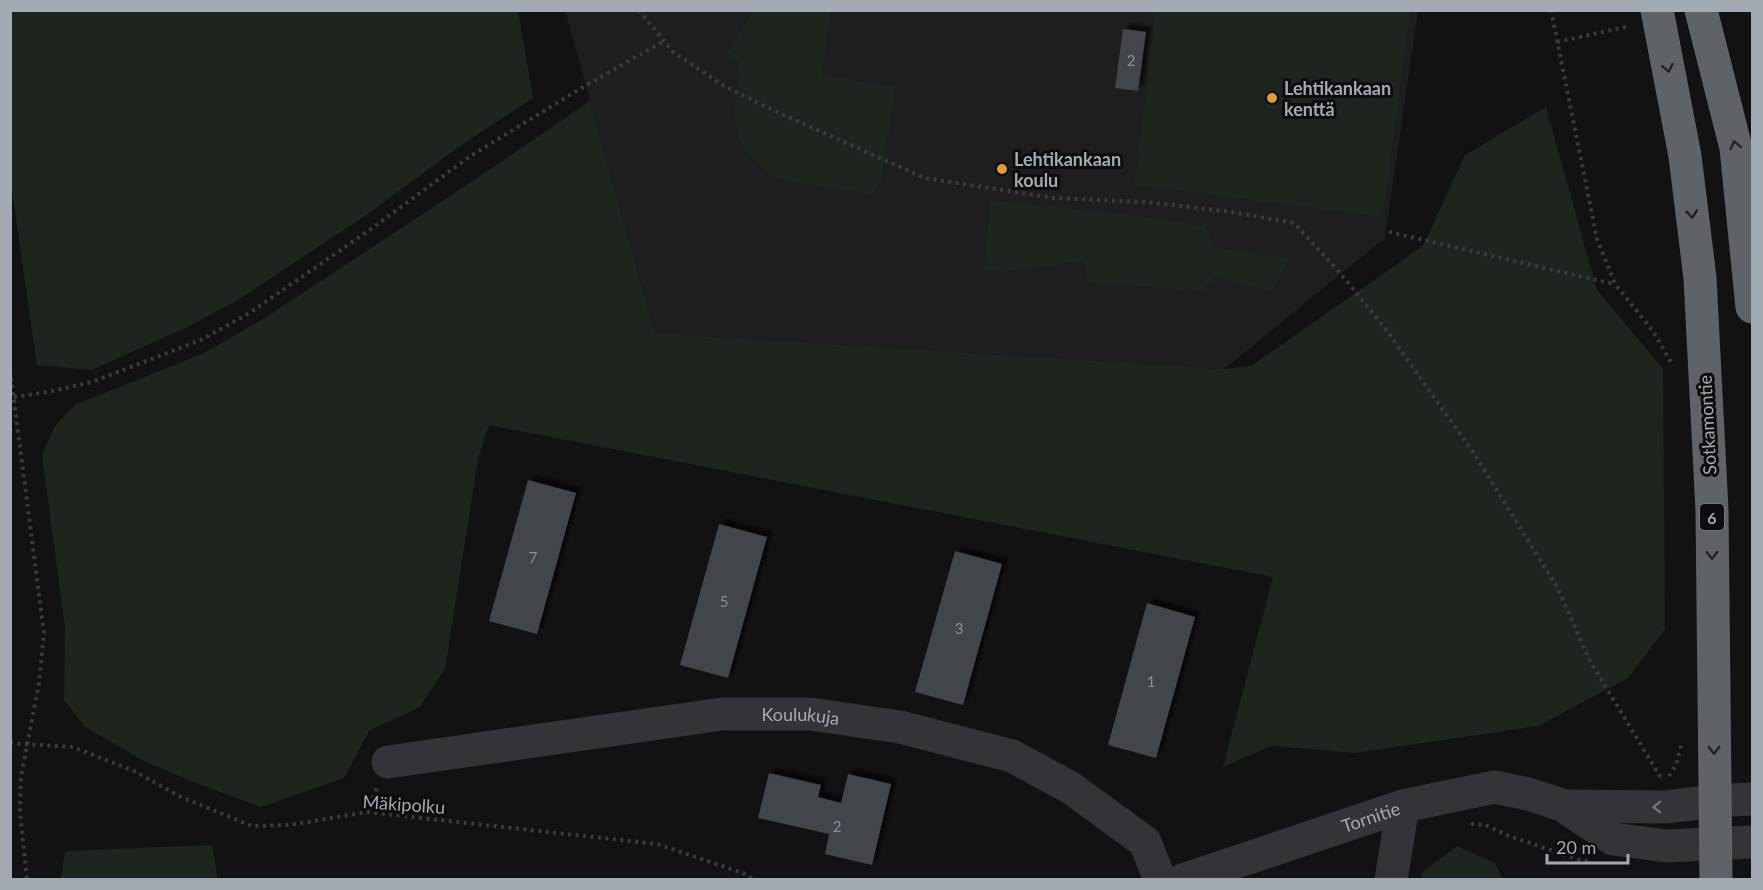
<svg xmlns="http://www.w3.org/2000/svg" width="1763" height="890" font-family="Lato,sans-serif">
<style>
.built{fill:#1e1e20}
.green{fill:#1e251f}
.building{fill:#434548;filter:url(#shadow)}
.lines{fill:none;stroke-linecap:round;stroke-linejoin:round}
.path{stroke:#393b3f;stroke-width:4;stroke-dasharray:3 4.5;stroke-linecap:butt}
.minor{stroke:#333438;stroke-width:33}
.highway{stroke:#5f6368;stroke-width:33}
.oneway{stroke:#222224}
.oneway2{stroke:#71757b}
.poi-dot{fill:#e19b3c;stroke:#0d0d0e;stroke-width:2}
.labels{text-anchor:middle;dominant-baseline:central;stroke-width:6;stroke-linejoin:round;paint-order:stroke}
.number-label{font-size:15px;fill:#8c9198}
.shield{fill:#0d0d0e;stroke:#777b81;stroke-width:1.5}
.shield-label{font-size:16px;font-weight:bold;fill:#a4aab2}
.poi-label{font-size:18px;font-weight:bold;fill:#a4aab2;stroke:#0d0d0e;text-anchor:start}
.street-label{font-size:18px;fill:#a4aab2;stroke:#0d0d0e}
</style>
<defs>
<filter id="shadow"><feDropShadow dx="5.5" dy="-5.5" stdDeviation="1.5" flood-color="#0009"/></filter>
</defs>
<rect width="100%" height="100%" fill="#121213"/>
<path class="built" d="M565,11H1418L1385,238L1224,369L655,333Z"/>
<g class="green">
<path d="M10,11H518L533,98L460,146L365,216L235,302L185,328L92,370L37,365L11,184Z"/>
<path d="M828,11L830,13L822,75L896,87L881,181L873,194L811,186L769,176L746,152L737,134L734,115L739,62L727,53L754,11Z"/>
<path d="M1156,11H1410L1383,217L1134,185Z"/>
<path d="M590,101L655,333L1224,369L1251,366L1423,246L1465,155L1546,107L1597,290L1663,369L1665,629L1628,678L1538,726L1355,753L1271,746L1223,767L1273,577L489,425L478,459L445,669L420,707L369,731L344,778L261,807L196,783L144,761L85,727L64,700L65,627L42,455L55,426L75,405L204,353L263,319L476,179Z"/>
<path d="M990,200L1131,215L1205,226L1214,247L1290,258L1271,292L1214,278L1201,291L1088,283L1085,261L1002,272L985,270Z"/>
<path d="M212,845L218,879H61L65,851Z"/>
<path d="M1457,846L1495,863L1503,879H1422L1423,872Z"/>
</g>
<g class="building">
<path d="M1123,29L1146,32L1138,91L1115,88Z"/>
<path d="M528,480L576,493L537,634L489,621Z"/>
<path d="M719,524L767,537L728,678L680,665Z"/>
<path d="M955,551L1002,564L963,705L915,692Z"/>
<path d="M1147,603L1195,617L1156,758L1108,745Z"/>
<path d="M769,773L821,785L818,797L841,803L848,774L891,784L872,865L825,854L829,834L758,818Z"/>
</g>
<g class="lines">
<g class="path">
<path d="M639,10L673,52L724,86L779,113L925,178L1054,198L1146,202L1232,212L1294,223L1341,274L1387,331L1473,452L1557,587L1590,661L1661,778"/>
<path d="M1551,10L1597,239L1615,284L1653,331L1673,366"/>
<path d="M1557,42L1630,26"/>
<path d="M1389,232L1614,284"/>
<path d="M10,370L44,633L39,683L21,776L20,812L27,880"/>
<path d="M14,397L48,392L92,382L201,340L251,312L371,229L469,157L578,90L664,41"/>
<path d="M10,743L73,747L134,771L181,797L252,826L290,825L367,812L657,844L743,873L754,880"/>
<path d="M1669,776L1676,765L1682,742"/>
<path d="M367,812L377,788"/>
<path d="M1471,824L1485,825L1509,836L1580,860L1592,862"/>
</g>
<g class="minor">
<path id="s1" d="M388,762L722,714H810L900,727L1012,756L1071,788L1145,842L1160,880"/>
<path d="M1564,806L1665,807L1715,801L1752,799"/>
<path id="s2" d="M1183,880L1403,806L1495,787L1528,794L1562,805L1613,839L1667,846L1752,842"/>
<path d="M1391,880L1403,806"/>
</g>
<g class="highway">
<path d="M1657,10L1685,156L1700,278L1712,510L1716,880"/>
<path d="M1701,10L1736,148L1752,307"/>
</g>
</g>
<defs><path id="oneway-chevron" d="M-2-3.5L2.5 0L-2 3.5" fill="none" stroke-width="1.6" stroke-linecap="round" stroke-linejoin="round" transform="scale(1.5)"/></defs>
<g class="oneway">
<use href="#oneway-chevron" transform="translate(1668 68) rotate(79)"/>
<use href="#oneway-chevron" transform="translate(1735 145) rotate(-102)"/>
<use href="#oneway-chevron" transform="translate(1692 214) rotate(83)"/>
<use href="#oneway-chevron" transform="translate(1712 555) rotate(89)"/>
<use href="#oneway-chevron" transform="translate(1714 750) rotate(89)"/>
</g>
<use class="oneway2" href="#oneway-chevron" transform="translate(1657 807) rotate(179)"/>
<g class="poi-dot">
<circle cx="1272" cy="98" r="6"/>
<circle cx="1002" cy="169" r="6"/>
</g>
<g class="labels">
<g class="number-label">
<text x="1131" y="60">2</text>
<text x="533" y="557">7</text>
<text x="724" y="601">5</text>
<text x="959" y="628">3</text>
<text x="1151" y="681">1</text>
<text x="837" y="826">2</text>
</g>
<rect class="shield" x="1700" y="504" width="24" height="26" rx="4.5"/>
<g class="shield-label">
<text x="1712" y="517">6</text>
</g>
<g class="poi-label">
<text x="1284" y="88">Lehtikankaan<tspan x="1284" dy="21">kenttä</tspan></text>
<text x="1014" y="159">Lehtikankaan<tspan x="1014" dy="21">koulu</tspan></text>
</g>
<g class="street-label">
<text transform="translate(1707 425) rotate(-93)">Sotkamontie</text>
<text stroke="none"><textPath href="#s1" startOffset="416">Koulukuja</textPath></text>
<text transform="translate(404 804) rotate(4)">Mäkipolku</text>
<text stroke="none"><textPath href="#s2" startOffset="198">Tornitie</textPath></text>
</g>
</g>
<rect width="1763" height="890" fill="none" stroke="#a4aab2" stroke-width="24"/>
<path d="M1547 854v9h81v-9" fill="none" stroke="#a4aab2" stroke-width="3"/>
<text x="1556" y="854" font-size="18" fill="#a4aab2" stroke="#0d0d0e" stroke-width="4.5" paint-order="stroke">20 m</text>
</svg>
